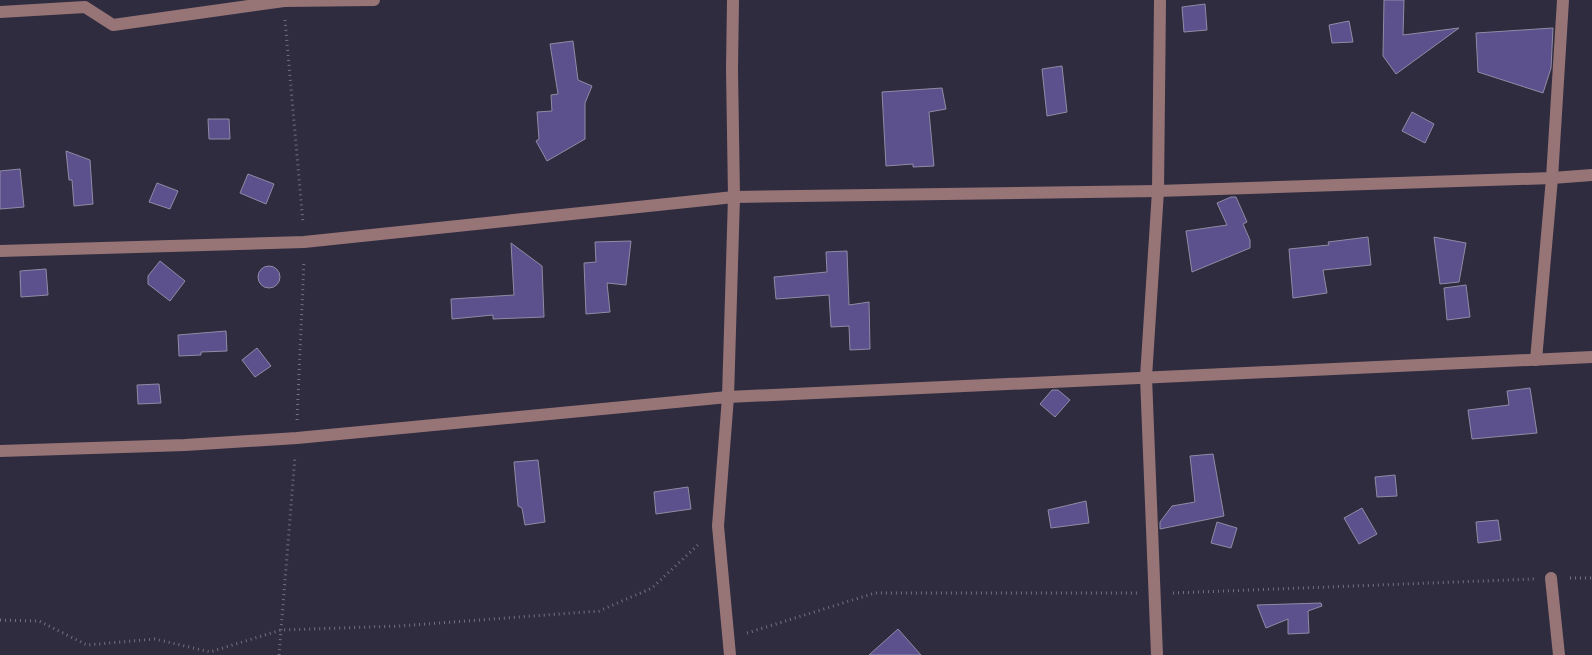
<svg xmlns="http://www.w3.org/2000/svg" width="1592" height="655" font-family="'Fira Sans Condensed',sans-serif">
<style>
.building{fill:#5c508d;stroke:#8f8ca5}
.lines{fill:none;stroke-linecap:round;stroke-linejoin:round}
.path{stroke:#727082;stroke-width:3;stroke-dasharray:1 4;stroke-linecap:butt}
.minor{stroke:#977576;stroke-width:12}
</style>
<rect width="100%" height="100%" fill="#2f2c40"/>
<g class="building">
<path d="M1384,0H1404L1403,35L1459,28L1396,74L1383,56Z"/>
<path d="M1205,4L1207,30L1184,32L1182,7Z"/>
<path d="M1349,21L1353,42L1332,43L1329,25Z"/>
<path d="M1553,28L1551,68L1543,93L1478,72L1476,33Z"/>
<path d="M573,41L578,80L592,86L585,103V139L547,161L536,141L539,139L537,112L552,111L551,95L558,94L550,44Z"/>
<path d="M1062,66L1067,112L1047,116L1042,69Z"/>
<path d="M942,88L946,109L929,112L934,166L913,167V164L886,166L882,92Z"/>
<path d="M1412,112L1434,124L1425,143L1402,131Z"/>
<path d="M208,119H229L230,139H209Z"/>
<path d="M66,151L90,160L93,204L74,206L72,180H69Z"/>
<path d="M20,169L24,207L0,209V171Z"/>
<path d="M248,174L274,184L266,204L240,193Z"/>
<path d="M157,183L178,191L170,209L149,202Z"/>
<path d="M1231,197H1236L1247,222L1243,224L1250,240V248L1192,272L1186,231L1227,225L1217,203Z"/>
<path d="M1368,237L1371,265L1323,270L1327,293L1293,298L1289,249L1329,245L1328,242Z"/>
<path d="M1434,237L1466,243L1459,282L1440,284Z"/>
<path d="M631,241L626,285L607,283L610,312L586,314L584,263L596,262L595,242Z"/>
<path d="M511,243L542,266L544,317L493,319V315L452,319L451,299L514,295Z"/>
<path d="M847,251L849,305L869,302L870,349L850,350L849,326L831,327L829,295L776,299L774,277L827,272L826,252Z"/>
<path d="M160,261L185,281L170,301L148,284V276Z"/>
<circle cx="269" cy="277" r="11"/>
<path d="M46,269L48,295L21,297L20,271Z"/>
<path d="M1466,285L1470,317L1447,320L1444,288Z"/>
<path d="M226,331L227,351L201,352V355L179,356L178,335Z"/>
<path d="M257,348L271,366L255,377L242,360Z"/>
<path d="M159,384L161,403L138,404L137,385Z"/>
<path d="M1530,388L1537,433L1472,439L1468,410L1509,405L1507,391Z"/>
<path d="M1052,390H1058L1070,400L1055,417L1040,404Z"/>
<path d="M1213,454L1224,516L1160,529V522L1172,506L1195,502L1190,456Z"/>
<path d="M538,460L545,522L525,525L522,508L518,506L514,462Z"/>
<path d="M1395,475L1397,496L1377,497L1375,477Z"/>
<path d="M688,487L691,509L656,514L654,492Z"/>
<path d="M1086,501L1089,523L1051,528L1048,510Z"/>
<path d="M1362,508L1377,534L1359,544L1344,518Z"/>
<path d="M1498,520L1501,540L1478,543L1476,522Z"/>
<path d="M1217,522L1237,528L1231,548L1211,543Z"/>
<path d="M1321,603L1322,606L1308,611L1309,633L1288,634V619L1266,628L1257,605Z"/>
<path d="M898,629L921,655H869Z"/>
</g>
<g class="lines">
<g class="path">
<path d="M285,20L303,223"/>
<path d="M297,420L304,261"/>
<path d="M1570,578H1592"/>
<path d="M1173,593L1534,579"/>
<path d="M0,620L39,621L87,645L155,639L210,652L281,630L400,626L599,611L652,588L700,543"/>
<path d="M747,633L875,593H1137"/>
<path d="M279,655L295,456"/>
</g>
<g class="minor">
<path d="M0,12L85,7L113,25L284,1L374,0"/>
<path d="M0,251L304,242L734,197L1158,191L1552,178L1592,175"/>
<path d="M1536,360L1552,178L1563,0"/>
<path d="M0,451L185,445L297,438L728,397L1592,357"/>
<path d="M1551,578L1559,655"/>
<path d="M730,655L718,526L728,397L734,197L732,69L733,0"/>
<path d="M1157,655L1146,377L1158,191L1160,0"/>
</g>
</g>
</svg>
